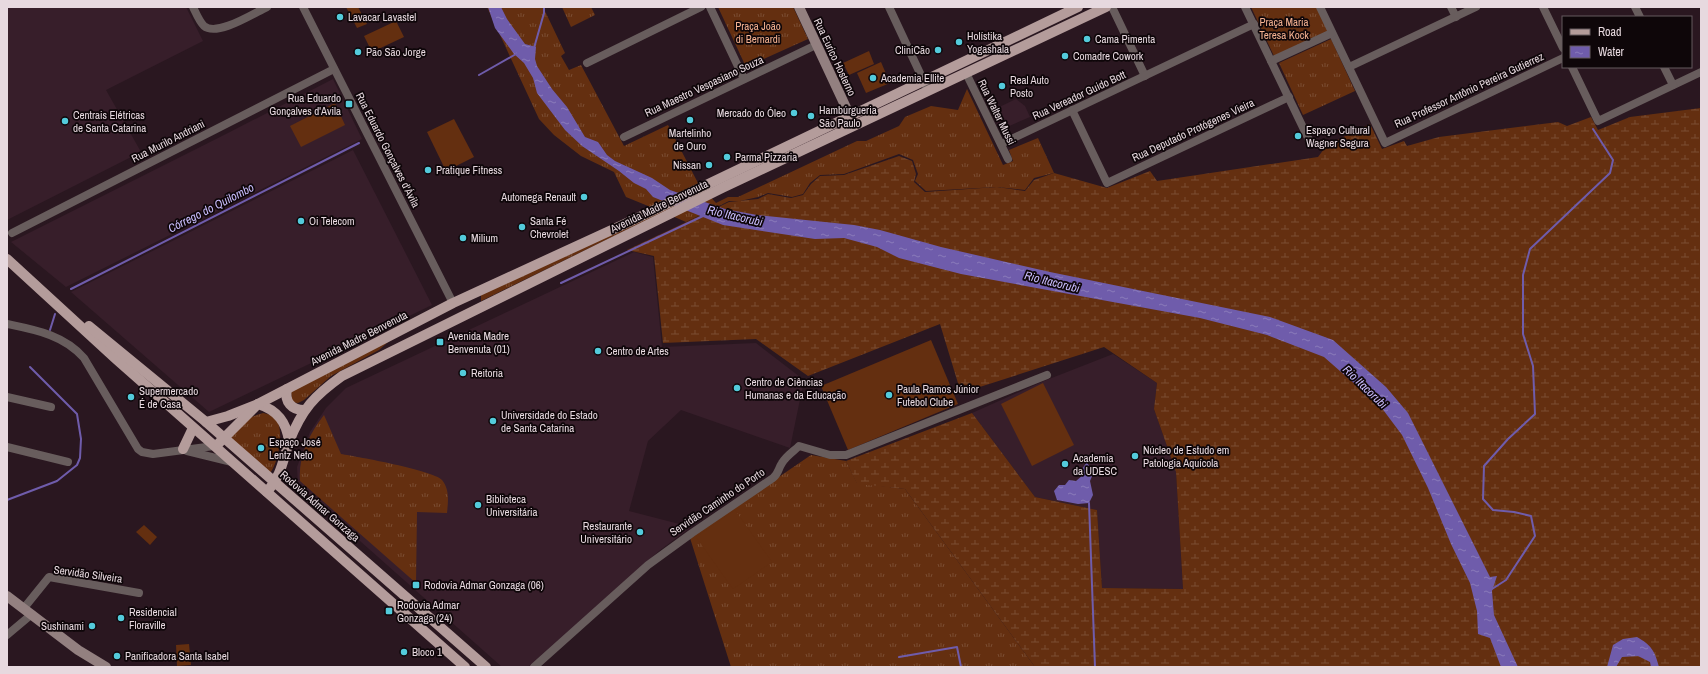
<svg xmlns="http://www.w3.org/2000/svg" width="1708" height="674" font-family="'Archivo Narrow',sans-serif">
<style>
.built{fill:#371e2a}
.grass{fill:url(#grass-tufts)}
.wetland{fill:url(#wetland-marsh)}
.pitch{fill:#642f10}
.water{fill:url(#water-ripples)}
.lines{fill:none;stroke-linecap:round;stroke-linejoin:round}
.stream{stroke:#6f5cab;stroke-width:2}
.street{stroke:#685d5d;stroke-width:8}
.secondary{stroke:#938080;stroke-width:10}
.primary{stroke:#b49c9b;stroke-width:10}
.poi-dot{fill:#53cbdb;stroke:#0e0609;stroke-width:1.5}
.labels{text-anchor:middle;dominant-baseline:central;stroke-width:3.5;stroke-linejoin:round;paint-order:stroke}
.poi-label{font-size:11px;fill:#e7d9df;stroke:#0e0609;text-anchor:start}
.park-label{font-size:11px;fill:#f6b392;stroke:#0e0609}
.street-label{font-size:11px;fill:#e7d9df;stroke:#0e0609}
.water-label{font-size:12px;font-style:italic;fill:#c8bcfc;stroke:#0e0609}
</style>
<defs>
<pattern id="grass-tufts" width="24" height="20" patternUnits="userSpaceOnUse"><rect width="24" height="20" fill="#642f10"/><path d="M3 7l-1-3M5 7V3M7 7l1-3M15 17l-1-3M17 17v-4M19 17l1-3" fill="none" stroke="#7a4d32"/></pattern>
<pattern id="wetland-marsh" width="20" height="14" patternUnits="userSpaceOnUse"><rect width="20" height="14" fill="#642f10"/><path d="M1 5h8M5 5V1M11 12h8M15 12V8" fill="none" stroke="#7a4d32"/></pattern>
<pattern id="water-ripples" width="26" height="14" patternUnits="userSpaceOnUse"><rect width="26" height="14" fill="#6f5cab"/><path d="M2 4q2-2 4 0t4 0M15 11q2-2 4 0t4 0" fill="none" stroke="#8a7aba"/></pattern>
</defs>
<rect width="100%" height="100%" fill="#2a1720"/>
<g class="built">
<path d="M7,7H186L203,41L106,90L141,152L7,220Z"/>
<path d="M333,79L362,139L66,287L11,242L228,133Z"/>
<path d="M1016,99L1025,106L1030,117L1000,130L991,111Z"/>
<path d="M353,150L432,305L209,412L71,292Z"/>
<path d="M634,252L653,257L662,347L756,343L804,380L790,448L681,410L648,441L629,511L691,527L659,551L528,667H502L298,486L297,467L310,432L326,408L346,388Z"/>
<path d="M1113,354L1157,383L1154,409L1176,472L1183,589L1102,588L1097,510L1035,497L972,413L1044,381Z"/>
</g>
<g class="grass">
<path d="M487,7H543L565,53L561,56L569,70L581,65L624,146L668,125L698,183L716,203L728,197H738L857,141H866L899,126L905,117L931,106L958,110L967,89L1003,165L1013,161L1009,150L1038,138L1054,173L1034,178L1025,190L997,187L926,191L915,181L918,174L913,160L899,154L844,174L820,175L810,183L803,194L792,197L768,193L758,197L740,201H729L686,222L663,212L481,301V295L658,210L626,197L614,172L581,156L554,135L539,119Z"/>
<path d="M562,7H591L595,15L571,27Z"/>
<path d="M718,7H793L808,39L746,67Z"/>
<path d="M1251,7H1317L1328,31L1274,56Z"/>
<path d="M1331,39L1355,91L1303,115L1279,63Z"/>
<path d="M397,334L379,350L331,376L304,400L298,403L292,402L291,391Z"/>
<path d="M263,413C266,414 270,414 273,416C286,424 279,463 270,473L231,438C237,422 247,418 263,413Z"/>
<path d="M324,415L341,454C358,457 433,470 442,480C450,490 448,502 447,513L417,512L416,583L300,481C298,457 309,434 324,415Z"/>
<path d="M811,455L846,461L857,483L905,489L1035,667H731L690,538Z"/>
</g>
<path class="wetland" d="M1701,108V667H1035L905,489L857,484L846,461L972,413L1035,497L1097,510L1102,588L1183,589L1176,472L1154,409L1157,383L1104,347L961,393L940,324L808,376L756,339L663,343L654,256L627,250L729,202L758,199L768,194L791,198L803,195L811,184L820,176L844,175L899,156L912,161L916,174L914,182L925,192L997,187L1025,191L1034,180L1054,173L1107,188L1150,171L1157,181L1318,157L1327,145L1370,124L1382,149L1404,141L1407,146L1439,137L1558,122L1567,126L1591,117L1598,130L1630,117Z"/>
<g class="pitch">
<path d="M346,7H358L367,24L357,28Z"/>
<path d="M396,21L404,37L372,52L364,36Z"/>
<path d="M869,51L874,64L849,75L843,63Z"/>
<path d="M881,62L890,83L866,93L857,73Z"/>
<path d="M335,103L345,125L301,147L290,126Z"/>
<path d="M454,119L474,157L446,171L427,132Z"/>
<path d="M931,340L958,404L848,450L821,386Z"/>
<path d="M1043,383L1074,445L1032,466L1001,404Z"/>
<path d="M735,510L772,562L733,589L696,537Z"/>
<path d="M144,525L157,537L150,545L136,532Z"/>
<path d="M189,644L191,665L177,666L176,645Z"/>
</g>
<g class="water">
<path d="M488,7H501L507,19L525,44L536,47L535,59L537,66L552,89L567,107L585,137L598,142L607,155L615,161L652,178L670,190L725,209L757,215L854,225L880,230L941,247L1050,272L1270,317L1333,340L1386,387L1408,413L1490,577L1497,576L1492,591L1494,615L1518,667H1501L1490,638L1478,634L1477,611L1470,583L1451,544L1428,488L1402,435L1381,407L1324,357L1267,335L1200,318L961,274L899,258L877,247L844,238L815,239L723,225L653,197L646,189L634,183L619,171L582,146L565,130L537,93L533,78L524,63L514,54L495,28Z"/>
<path d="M1087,462L1093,474L1090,481L1093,495L1089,503L1078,504L1057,500L1054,491L1059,485H1065L1069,480L1076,481L1083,475L1082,469Z"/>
<path d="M1637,637C1651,645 1655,651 1659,667H1651L1650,662L1638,656L1622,657L1616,667H1607L1613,645L1623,639Z"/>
</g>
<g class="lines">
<g class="stream">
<path d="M534,48L544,13V7"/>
<path d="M479,75L516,54"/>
<path d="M561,283L703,216"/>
<path d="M71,289L359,143"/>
<path d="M50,330L55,314"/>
<path d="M7,500L57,481L77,465L80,458L81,439L77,414L30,367"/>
<path d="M1089,503L1095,667"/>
<path d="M1492,589L1506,580L1535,536L1531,516L1514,512L1493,510L1483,499L1484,466L1508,439L1535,414L1533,366L1523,334V275L1530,249L1610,173L1613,160L1593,129"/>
<path d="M899,657L957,647L961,667"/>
</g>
<g class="street">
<path d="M193,7C196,13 199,21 204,26C217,37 254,13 267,7"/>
<path d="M303,7L453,303"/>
<path d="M710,7L744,79"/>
<path d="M889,7L926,86"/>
<path d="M1112,7L1145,76"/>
<path d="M1245,7L1310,142"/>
<path d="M1320,7L1385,143L1563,58"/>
<path d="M1451,7L1456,17"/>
<path d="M1543,7L1563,48"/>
<path d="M1635,7L1640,17"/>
<path d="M1271,61L1332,33"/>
<path d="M587,63L701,7"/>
<path d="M1349,67L1476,7"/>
<path d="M1572,67L1598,121L1701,72"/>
<path d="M1664,67L1673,85"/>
<path d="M966,73L1008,159"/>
<path d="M1072,110L1107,183L1289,97"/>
<path d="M624,137L816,45"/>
<path d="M1001,144L1254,24"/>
<path d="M12,233L334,69"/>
<path d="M7,324C36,330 64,335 84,358L138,449L142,452L153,454L214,446"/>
<path d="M7,397L51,407"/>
<path d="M7,447L68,462"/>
<path d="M187,451L232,462"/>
<path d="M24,608L49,577L139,593"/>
<path d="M7,635L32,614"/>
<path d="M534,667L648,565L692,533L773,478C779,473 778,469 782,463C786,456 794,451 799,446L830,455H846L1047,375"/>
</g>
<g class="secondary">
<path d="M799,7L850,116"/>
<path d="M7,596L78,650L106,667"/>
</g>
<g class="primary">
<path d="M7,259L116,359L465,667"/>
<path d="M89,326L206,422L486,667"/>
<path d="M287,389C284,402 292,410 304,410"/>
<path d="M258,404C277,410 287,422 289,442"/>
<path d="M206,422L228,416L258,404L453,303L629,222L1078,7"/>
<path d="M219,443L255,407"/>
<path d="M183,449L193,428"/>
<path d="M267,492C282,474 282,463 289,442C302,409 314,396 342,376L722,188L1106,7"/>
</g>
</g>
<g class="poi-dot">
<circle cx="340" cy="17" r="4"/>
<circle cx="1087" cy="39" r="4"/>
<circle cx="959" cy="42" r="4"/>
<circle cx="938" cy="50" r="4"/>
<circle cx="358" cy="52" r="4"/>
<circle cx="1065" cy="56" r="4"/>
<circle cx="873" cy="78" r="4"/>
<circle cx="1002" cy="86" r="4"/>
<rect x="345" y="100" width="8" height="8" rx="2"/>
<circle cx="794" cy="113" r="4"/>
<circle cx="811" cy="116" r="4"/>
<circle cx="690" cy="120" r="4"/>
<circle cx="65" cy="121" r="4"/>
<circle cx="1298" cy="136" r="4"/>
<circle cx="727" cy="157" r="4"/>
<circle cx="709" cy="165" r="4"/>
<circle cx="428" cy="170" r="4"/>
<circle cx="584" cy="197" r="4"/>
<circle cx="301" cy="221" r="4"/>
<circle cx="522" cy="227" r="4"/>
<circle cx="463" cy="238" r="4"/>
<rect x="436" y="338" width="8" height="8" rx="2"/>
<circle cx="598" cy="351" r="4"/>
<circle cx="463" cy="373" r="4"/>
<circle cx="737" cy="388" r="4"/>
<circle cx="889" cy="395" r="4"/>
<circle cx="131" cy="397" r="4"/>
<circle cx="493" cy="421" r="4"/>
<circle cx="261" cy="448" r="4"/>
<circle cx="1135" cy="456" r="4"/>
<circle cx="1065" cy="464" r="4"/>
<circle cx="478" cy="505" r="4"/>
<circle cx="640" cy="532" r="4"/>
<rect x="412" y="581" width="8" height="8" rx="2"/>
<rect x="385" y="607" width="8" height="8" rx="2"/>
<circle cx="121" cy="618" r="4"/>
<circle cx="92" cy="626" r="4"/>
<circle cx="404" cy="652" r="4"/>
<circle cx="117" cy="656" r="4"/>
</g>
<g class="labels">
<g class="poi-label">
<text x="348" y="17">Lavacar Lavastel</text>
<text x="967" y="36">Holístika<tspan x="967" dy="13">Yogashala</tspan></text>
<text x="1095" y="39">Cama Pimenta</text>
<text x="930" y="50" text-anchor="end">CliniCão</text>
<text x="366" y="52">Pão São Jorge</text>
<text x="1073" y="56">Comadre Cowork</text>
<text x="881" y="78">Academia Ellite</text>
<text x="1010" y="80">Real Auto<tspan x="1010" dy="13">Posto</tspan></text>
<text x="341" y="98" text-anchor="end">Rua Eduardo<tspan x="341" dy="13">Gonçalves d'Avila</tspan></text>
<text x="819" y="110">Hambúrgueria<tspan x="819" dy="13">São Paulo</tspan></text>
<text x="786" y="113" text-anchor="end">Mercado do Óleo</text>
<text x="73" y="115">Centrais Elétricas<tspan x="73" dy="13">de Santa Catarina</tspan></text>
<text x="1306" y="130">Espaço Cultural<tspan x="1306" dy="13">Wagner Segura</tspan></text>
<text x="690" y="133" text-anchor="middle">Martelinho<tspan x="690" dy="13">de Ouro</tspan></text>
<text x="735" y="157">Parma Pizzaria</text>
<text x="701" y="165" text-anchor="end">Nissan</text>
<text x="436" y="170">Pratique Fitness</text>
<text x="576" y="197" text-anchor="end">Automega Renault</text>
<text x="309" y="221">Oi Telecom</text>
<text x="530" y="221">Santa Fé<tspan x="530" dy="13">Chevrolet</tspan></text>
<text x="471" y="238">Milium</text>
<text x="448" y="336">Avenida Madre<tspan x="448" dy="13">Benvenuta (01)</tspan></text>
<text x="606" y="351">Centro de Artes</text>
<text x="471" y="373">Reitoria</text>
<text x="745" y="382">Centro de Ciências<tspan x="745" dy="13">Humanas e da Educação</tspan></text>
<text x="897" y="389">Paula Ramos Júnior<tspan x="897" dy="13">Futebol Clube</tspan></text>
<text x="139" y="391">Supermercado<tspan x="139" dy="13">É de Casa</tspan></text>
<text x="501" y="415">Universidade do Estado<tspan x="501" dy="13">de Santa Catarina</tspan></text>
<text x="269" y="442">Espaço José<tspan x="269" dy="13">Lentz Neto</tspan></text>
<text x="1143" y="450">Núcleo de Estudo em<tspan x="1143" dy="13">Patologia Aquícola</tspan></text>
<text x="1073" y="458">Academia<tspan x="1073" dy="13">da UDESC</tspan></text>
<text x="486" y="499">Biblioteca<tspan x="486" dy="13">Universitária</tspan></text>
<text x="632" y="526" text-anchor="end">Restaurante<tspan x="632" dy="13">Universitário</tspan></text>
<text x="424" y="585">Rodovia Admar Gonzaga (06)</text>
<text x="397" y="605">Rodovia Admar<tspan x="397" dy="13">Gonzaga (24)</tspan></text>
<text x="129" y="612">Residencial<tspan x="129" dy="13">Floraville</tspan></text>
<text x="84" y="626" text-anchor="end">Sushinami</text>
<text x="412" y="652">Bloco 1</text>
<text x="125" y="656">Panificadora Santa Isabel</text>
</g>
<g class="park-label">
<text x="1284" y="22">Praça Maria<tspan x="1284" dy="13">Teresa Kock</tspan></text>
<text x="758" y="26">Praça João<tspan x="758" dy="13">di Bernardi</tspan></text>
</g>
<g class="street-label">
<text transform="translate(835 57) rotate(65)">Rua Eurico Hosterno</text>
<text transform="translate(704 86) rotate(-25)">Rua Maestro Vespasiano Souza</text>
<text transform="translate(1469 90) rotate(-25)">Rua Professor Antônio Pereira Gutierrez</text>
<text transform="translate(1079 95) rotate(-25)">Rua Vereador Guido Bott</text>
<text transform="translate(997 112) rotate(64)">Rua Walter Mussi</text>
<text transform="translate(1193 130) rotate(-25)">Rua Deputado Protógenes Vieira</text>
<text transform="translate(168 141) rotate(-27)">Rua Murilo Andriani</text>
<text transform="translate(388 150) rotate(63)">Rua Eduardo Gonçalves d'Ávila</text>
<text transform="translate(659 206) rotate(-26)">Avenida Madre Benvenuta</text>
<text transform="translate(359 338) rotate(-27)">Avenida Madre Benvenuta</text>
<text transform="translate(717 502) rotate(-34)">Servidão Caminho do Porto</text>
<text transform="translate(320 506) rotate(41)">Rodovia Admar Gonzaga</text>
<text transform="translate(88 574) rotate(8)">Servidão Silveira</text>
</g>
<g class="water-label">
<text transform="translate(211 208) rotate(-27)">Córrego do Quilombo</text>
<text transform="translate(735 216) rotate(13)">Rio Itacorubi</text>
<text transform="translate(1052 282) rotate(14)">Rio Itacorubi</text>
<text transform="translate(1365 387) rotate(44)">Rio Itacorubi</text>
</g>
</g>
<rect width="1708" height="674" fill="none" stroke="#e7d9df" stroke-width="16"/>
<rect x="1562" y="16" width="130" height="52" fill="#0e0609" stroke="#655a5f"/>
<rect x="1570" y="29" width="20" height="6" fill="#b49c9b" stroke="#655a5f"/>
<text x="1598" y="36" font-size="12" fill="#e7d9df">Road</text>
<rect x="1570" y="46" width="20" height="12" fill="url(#water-ripples)" stroke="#655a5f"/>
<text x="1598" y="56" font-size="12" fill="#e7d9df">Water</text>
</svg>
